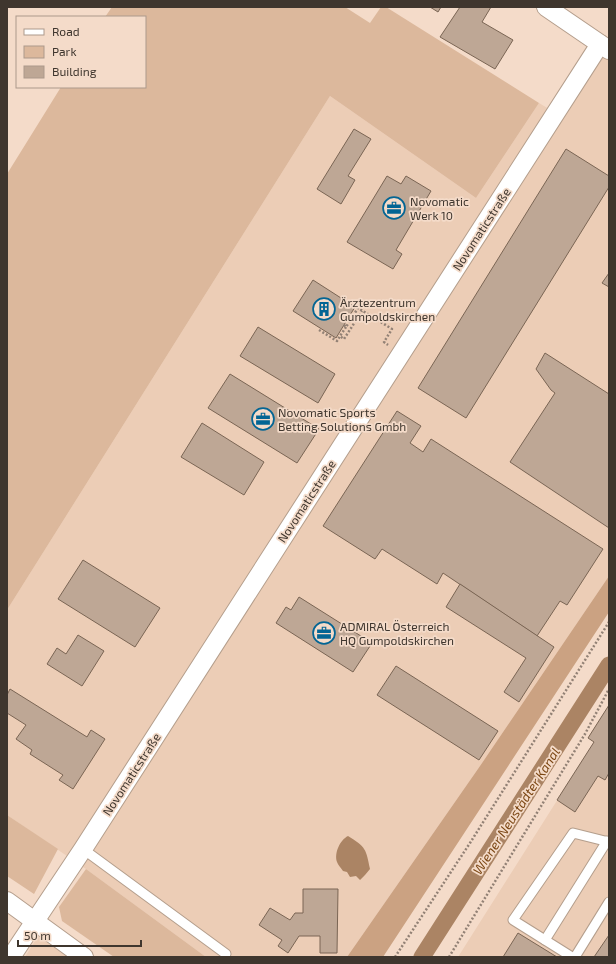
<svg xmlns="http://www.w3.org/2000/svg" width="616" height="964" font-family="'Exo 2',sans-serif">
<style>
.built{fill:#eccdb6}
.green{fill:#dcb89c}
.forest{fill:#cba282}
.water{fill:#ab8464}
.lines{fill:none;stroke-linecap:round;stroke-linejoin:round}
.canal{stroke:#ab8464;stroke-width:17}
.building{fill:#bea795;stroke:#7a6554}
.service-casing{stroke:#b49e8c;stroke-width:11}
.minor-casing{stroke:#b49e8c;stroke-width:20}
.path{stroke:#928175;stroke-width:2.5;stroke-dasharray:2 2;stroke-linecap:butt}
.service{stroke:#fff;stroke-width:9}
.minor{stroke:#fff;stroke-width:18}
.labels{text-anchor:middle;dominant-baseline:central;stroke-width:3.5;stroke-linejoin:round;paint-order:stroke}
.poi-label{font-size:12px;fill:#3f362e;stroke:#f4dbc9;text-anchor:start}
.street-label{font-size:12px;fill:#3f362e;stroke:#f4dbc9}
.water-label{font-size:13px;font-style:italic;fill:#7b4613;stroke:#f4dbc9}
</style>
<rect width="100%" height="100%" fill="#f4dbc9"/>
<g class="built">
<path d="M609,48V576L480,766L347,957H206L86,869L7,815V610L330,96L476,198L539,103L564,118Z"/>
<path d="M609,705V957H458L594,742L588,738Z"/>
<path d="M38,936L67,957H25Z"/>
</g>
<g class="green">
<path d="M112,7H345L370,23L381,7H386L539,103L476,198L330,96L7,610V174L61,87H145V17H105Z"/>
<path d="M7,815L58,849L34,894L7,876Z"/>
<path d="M86,869L206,957H114L62,921L59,907Z"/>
</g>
<path class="forest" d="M609,576V612L383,957H347L480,766Z"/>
<path class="water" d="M348,836C366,847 366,849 370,869L365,875L360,880L356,876L350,877L347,872L343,871C341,868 338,865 337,862C334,853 340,840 348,836Z"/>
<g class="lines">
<path class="canal" d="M422,957L609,665"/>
</g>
<g class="building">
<path d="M430,7H441L438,12Z"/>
<path d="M460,7H491L482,22L513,40L495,69L440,37Z"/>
<path d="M354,129L371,139L348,176L355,180L341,204L317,189Z"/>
<path d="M566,149L609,176V187L466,418L418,388Z"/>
<path d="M387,176L401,184L406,176L431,191L396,250L402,254L393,269L347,242Z"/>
<path d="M609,273V287L602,283Z"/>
<path d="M313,280L355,307L336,338L293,311Z"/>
<path d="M258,327L335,374L318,403L240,356Z"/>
<path d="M545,353L609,394V528L510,462L555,393L551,390L536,369Z"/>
<path d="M230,374L319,429L297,463L208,408Z"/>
<path d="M397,411L421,426L410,443L423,452L431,439L603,549L567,605L560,601L537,636L443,573L437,584L382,549L375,559L323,526Z"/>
<path d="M202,423L264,462L244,495L181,457Z"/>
<path d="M83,560L160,608L135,647L58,599Z"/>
<path d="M460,584L554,647L519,702L504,692L526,658L446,607Z"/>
<path d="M299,597L372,643L353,672L276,623L286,607L291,610Z"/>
<path d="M78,635L104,651L82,686L47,664L57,648L66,654Z"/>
<path d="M396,666L498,731L479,760L377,695Z"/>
<path d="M10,689L87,737L91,730L105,739L73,789L59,780L63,775L30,754L32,750L16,739L26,725L7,713V695Z"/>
<path d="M609,705V773L605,780L598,776L575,812L557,800L594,742L588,738Z"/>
<path d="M303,889H338L337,953H320V936H299L288,953L278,946L282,940L259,925L270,908L290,920L295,913H303Z"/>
<path d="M518,933L557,957H503Z"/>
<path d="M609,935V957H594Z"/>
</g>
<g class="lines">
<g class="service-casing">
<g id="service">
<path d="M83,849L226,954"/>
<path d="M545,940L607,841"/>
<path d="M572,957L513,920L573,833L609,842"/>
<path d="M575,957L609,902"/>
</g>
</g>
<g class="minor-casing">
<g id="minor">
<path d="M546,7L609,50"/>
<path d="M7,901L84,957"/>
<path d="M11,957L83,849L600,44"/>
</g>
</g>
<g class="path">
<path d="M344,325L346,327L358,308L392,329L384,342L388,345"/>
<path d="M346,327L340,336L344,339L362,311"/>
<path d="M319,330L337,341L340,336"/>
<path d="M395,957L470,843L609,622"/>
<path d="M449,957L585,734L609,689"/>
</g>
<use href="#service" class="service"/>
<use href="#minor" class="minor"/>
</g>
<defs>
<g id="office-ring" transform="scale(1.15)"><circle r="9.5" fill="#f4dbc9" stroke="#036594" stroke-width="1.5"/><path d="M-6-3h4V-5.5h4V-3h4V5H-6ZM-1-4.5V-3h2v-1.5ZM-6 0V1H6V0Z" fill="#036594"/></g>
<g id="building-ring" transform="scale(1.15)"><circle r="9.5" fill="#f4dbc9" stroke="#036594" stroke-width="1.5"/><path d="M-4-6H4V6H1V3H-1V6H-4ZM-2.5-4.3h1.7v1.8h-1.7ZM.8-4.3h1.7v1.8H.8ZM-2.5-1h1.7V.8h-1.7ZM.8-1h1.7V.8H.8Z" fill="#036594"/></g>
</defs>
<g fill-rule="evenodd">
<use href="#office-ring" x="394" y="208"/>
<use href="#building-ring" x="324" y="309"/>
<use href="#office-ring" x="263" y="419"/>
<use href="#office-ring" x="324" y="633"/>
</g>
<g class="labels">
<g class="poi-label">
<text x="410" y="201">Novomatic<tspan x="410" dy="14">Werk 10</tspan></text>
<text x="340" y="302">Ärztezentrum<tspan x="340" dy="14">Gumpoldskirchen</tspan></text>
<text x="278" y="412">Novomatic Sports<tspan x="278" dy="14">Betting Solutions Gmbh</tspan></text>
<text x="340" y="626">ADMIRAL Österreich<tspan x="340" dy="14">HQ Gumpoldskirchen</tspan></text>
</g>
<g class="street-label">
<text transform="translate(481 229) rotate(-57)">Novomaticstraße</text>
<text transform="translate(306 501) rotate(-57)">Novomaticstraße</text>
<text transform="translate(131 774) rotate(-57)">Novomaticstraße</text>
</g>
<g class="water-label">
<text transform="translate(516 811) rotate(-57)">Wiener Neustädter Kanal</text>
</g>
</g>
<rect width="616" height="964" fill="none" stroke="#3f362e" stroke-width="16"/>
<rect x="16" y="16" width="130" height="72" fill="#f4dbc9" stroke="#ac998b"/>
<rect x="24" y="29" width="20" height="6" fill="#ffffff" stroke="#ac998b"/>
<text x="52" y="36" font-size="12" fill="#3f362e">Road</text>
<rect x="24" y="46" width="20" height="12" fill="#dcb89c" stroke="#ac998b"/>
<text x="52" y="56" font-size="12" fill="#3f362e">Park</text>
<rect x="24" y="66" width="20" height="12" fill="#bea795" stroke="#ac998b"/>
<text x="52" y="76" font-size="12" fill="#3f362e">Building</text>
<path d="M18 940v6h123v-6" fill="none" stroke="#3f362e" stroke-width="2"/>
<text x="24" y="940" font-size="12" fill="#3f362e" stroke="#f4dbc9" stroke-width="3" paint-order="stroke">50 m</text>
</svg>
